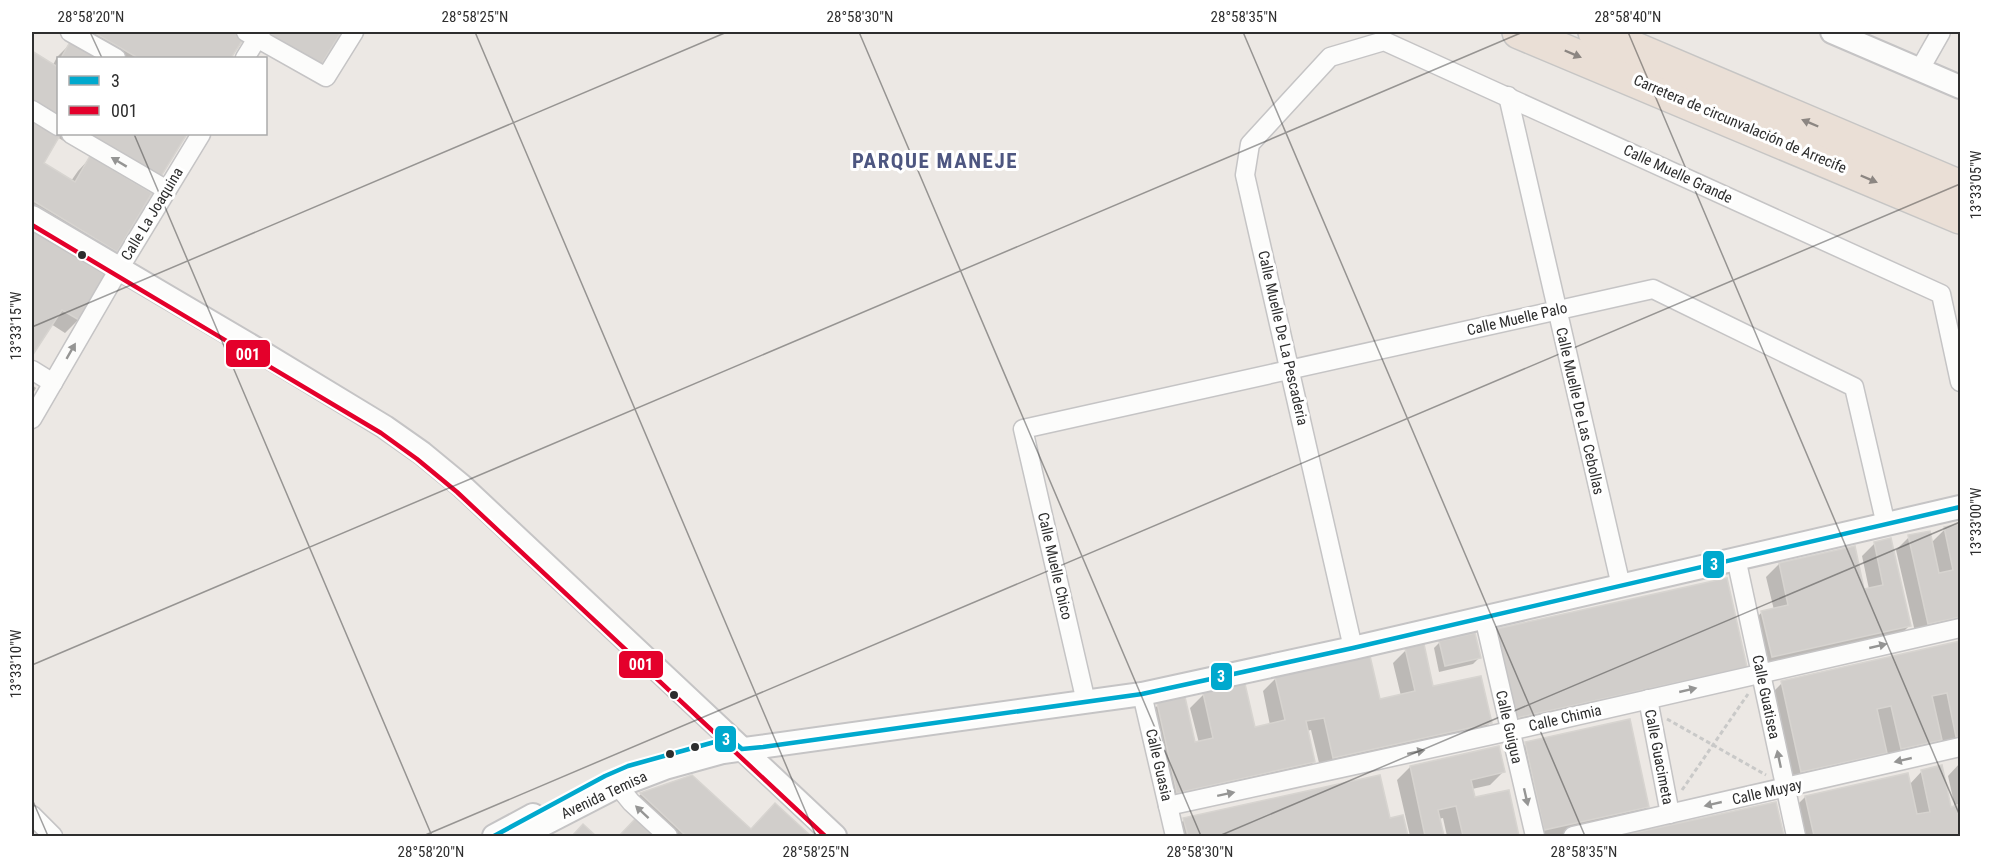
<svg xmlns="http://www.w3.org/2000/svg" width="1992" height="868" font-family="'Roboto Condensed',sans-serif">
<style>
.shadow{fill:#0003;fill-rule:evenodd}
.building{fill:#d1cecb;stroke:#d7d4d0;stroke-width:1.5}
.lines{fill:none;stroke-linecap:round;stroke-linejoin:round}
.minor-casing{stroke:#c5c4c5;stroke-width:21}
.tertiary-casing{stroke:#c5c4c5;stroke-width:26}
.motorway-casing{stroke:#c6c5c4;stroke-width:36}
.path{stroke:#c9c9c8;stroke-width:3;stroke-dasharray:4.5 3;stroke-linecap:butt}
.minor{stroke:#fcfcfb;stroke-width:18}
.tertiary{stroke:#fcfcfb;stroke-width:22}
.motorway{stroke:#eadfd6;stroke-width:33}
.bus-1-casing{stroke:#fff;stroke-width:9}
.bus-2-casing{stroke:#fff;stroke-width:9}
.bus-1{stroke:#00a9ce;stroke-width:4.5}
.bus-2{stroke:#e4002b;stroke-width:4.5}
.oneway{fill:#8c8682}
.oneway2{fill:#959594}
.ticks{fill:none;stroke:#2e2e2e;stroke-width:1.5;stroke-opacity:0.45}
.bus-dot{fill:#2e2e2e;stroke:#fff;stroke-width:2}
.labels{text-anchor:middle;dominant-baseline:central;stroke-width:6;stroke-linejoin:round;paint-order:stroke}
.street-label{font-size:15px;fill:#2e2e2e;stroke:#fff}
.district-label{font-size:21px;font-weight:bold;letter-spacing:1.5px;fill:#4d5680;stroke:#fff}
.line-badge{stroke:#fff;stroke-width:2}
.badge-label{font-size:16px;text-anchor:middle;font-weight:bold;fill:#fff}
.neatline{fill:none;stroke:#2e2e2e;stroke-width:2}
.ticks-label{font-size:15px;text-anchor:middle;fill:#2e2e2e}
</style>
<rect width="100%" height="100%" fill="#ece8e4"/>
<g class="shadow">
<path d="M72,32H230L242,38L229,58H103Z"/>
<path d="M269,32H339L320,64L307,77L260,48Z"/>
<path d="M70,44L94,58H58V134H185L159,177L146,191L116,251L103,264L32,221V53L53,65L57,57ZM57,137L91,157L78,171L71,181L42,164Z"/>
<path d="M32,231L105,275L78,320L65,333L51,324L32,354Z"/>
<path d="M32,385L36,388L32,395Z"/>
<path d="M1960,525V627L1916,636L1896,550L1909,537L1931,543L1945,529Z"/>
<path d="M1875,543L1909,626L1896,639L1759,669L1749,625L1762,612L1774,610L1766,577L1779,564L1863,591L1869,589L1862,556Z"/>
<path d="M1440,642L1479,658L1473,664L1439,672L1434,648Z"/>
<path d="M1960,643V746L1944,749L1941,739L1928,753L1888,762L1886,752L1872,765L1789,784L1769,696L1782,683Z"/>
<path d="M1484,644L1745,666L1732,679L1503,730Z"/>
<path d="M1406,650L1432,688L1490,723L1477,736L1321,771L1311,730L1306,731L1314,762L1301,775L1165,805L1145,718L1158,705L1194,744L1199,743L1190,708L1204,694L1254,728L1270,725L1263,691L1276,678L1379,701L1401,696L1393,663Z"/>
<path d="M1526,744L1648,807L1635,820L1559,836H1530L1512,757Z"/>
<path d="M1960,763V836H1798L1792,810L1805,797L1909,785L1922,771L1950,808L1955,807L1948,776Z"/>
<path d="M1410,767L1503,772L1490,785L1472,789L1474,799L1508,792L1518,836H1447L1443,818L1438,819L1442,836H1410L1397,780Z"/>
<path d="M692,777L750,831L775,805L809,836H660L628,807L641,794Z"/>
<path d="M1775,804L1782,836H1627Z"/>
<path d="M1402,817L1407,836H1172L1171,833L1184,820L1389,819Z"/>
</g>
<g class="building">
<path d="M93,32H233L244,38L231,58H138Z"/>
<path d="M273,32H341L321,65L271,35Z"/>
<path d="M70,42L97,58H61Z"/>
<path d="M32,51L56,66L58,62V117L32,101Z"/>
<path d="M32,121L59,137L44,163L75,182L90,156L152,193L117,252L32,200Z"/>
<path d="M85,134H187L160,178Z"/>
<path d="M32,229L107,274L79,320L62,310L34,353L32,351Z"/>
<path d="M1960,524V617L1928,624L1908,535L1930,531L1939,573L1953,570L1944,527Z"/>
<path d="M1891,538L1911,626L1772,657L1761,611L1788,605L1779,563L1855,546L1864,589L1883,585L1874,542Z"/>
<path d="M1727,578L1747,667L1516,718L1496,629Z"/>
<path d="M1475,633L1481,658L1445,666L1439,641Z"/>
<path d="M1960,641V736L1956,737L1947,693L1932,696L1942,740L1901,749L1891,706L1877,709L1887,753L1801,772L1781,681Z"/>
<path d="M1424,644L1433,686L1481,676L1492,723L1333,758L1324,718L1306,721L1315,762L1177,793L1157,703L1185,697L1195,742L1213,738L1203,693L1245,684L1255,727L1285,720L1275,677L1370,656L1380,699L1415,691L1405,648Z"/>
<path d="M1630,719L1649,807L1544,830L1525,742Z"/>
<path d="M1499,746L1505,772L1471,780L1475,797L1509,790L1519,836H1463L1456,806L1438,810L1444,836H1425L1410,766Z"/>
<path d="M1942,765L1951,807L1960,804V836H1814L1805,796L1908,773L1917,814L1930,812L1921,770Z"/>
<path d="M692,775L751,829L775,803L811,836H686L640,793Z"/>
<path d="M1380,775L1390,818L1403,815L1408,836H1188L1183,818Z"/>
<path d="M1776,802L1784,836H1620Z"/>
<path d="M636,818L655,836H619Z"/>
<path d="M583,824L596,836H572Z"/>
</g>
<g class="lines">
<g class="minor-casing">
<g id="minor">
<path d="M70,32L116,58"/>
<path d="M246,32L326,77L354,32"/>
<path d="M245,58L261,32"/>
<path d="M1920,69L1941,32"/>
<path d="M1508,96L1621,586"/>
<path d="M32,110L58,126"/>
<path d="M71,134L167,190"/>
<path d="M32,370L53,383"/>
<path d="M32,419L119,269L201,134"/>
<path d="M1736,558L1796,836"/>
<path d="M1484,617L1535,836"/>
<path d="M1353,648L1245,175L1250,144L1330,57L1384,41L1941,294L1960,382"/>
<path d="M1142,694L1175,836"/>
<path d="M1648,699L1670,814"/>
<path d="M1086,702L1023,429L1653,289L1854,387L1886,525"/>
<path d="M618,786L631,802L668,836"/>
<path d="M1168,806L1510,731L1960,628"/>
<path d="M32,815L53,836"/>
<path d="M1573,836L1960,747"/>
</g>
</g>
<g class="tertiary-casing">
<g id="tertiary">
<path d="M1832,32L1960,87"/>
<path d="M32,217L258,350L385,427L422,453L462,486L835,836"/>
<path d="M494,836L533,815"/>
<path d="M521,836L618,786L665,768L723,752L1142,694L1353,648L1960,507"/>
</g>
</g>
<g class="motorway-casing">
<g id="motorway">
<path d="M1519,32L1960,217"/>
<path d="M1595,32L1960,187"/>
</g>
</g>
<g class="path">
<path d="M1667,719L1766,775"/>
<path d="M1682,790L1748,694"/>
</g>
<use href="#minor" class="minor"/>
<use href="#tertiary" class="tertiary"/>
<use href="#motorway" class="motorway"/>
<g class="bus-1-casing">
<path id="bus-1" d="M494,836L605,776L628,766L729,738L742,749L763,747L1142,694L1353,648L1960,507"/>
</g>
<g class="bus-2-casing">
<path id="bus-2" d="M32,225L381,433L417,459L457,492L825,836"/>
</g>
<use href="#bus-1" class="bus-1"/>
<use href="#bus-2" class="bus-2"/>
</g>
<defs><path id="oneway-solid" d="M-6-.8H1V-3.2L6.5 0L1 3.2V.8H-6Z" transform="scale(1.5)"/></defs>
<g class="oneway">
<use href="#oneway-solid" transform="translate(1573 54) rotate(23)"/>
<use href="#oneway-solid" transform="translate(1810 123) rotate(-157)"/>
<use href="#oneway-solid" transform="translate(1869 179) rotate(23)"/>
</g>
<g class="oneway2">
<use href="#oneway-solid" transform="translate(119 162) rotate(-149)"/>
<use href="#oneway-solid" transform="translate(71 351) rotate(-60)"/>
<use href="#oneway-solid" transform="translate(1878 646) rotate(-13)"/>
<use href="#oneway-solid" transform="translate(1688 690) rotate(-13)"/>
<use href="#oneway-solid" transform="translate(1416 752) rotate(-12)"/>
<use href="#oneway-solid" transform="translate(1779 759) rotate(-102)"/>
<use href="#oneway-solid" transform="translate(1903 760) rotate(167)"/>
<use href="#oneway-solid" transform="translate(1226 794) rotate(-12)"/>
<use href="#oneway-solid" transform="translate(1526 797) rotate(77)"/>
<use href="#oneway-solid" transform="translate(1713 804) rotate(167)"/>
<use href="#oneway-solid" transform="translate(642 812) rotate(-137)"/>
</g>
<path class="ticks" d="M90,32L102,58M475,32L816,836M859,32L1201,836M1243,32L1585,836M1628,32L1960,816M134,134L432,836M32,327L727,32M32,665L1523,32M32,799L48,836M423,836L1960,184M1219,836L1960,522"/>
<g class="bus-dot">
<circle cx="82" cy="255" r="5"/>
<circle cx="674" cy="695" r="5"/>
<circle cx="695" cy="747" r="5"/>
<circle cx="670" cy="754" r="5"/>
</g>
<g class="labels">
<g class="street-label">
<text transform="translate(1740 124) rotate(23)">Carretera de circunvalación de Arrecife</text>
<text transform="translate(1678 174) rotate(25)">Calle Muelle Grande</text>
<text transform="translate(152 214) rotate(-59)">Calle La Joaquina</text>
<text transform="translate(1517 319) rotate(-13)">Calle Muelle Palo</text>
<text transform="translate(1283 338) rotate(77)">Calle Muelle De La Pescaderia</text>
<text transform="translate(1580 411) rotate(77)">Calle Muelle De Las Cebollas</text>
<text transform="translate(1055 566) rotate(77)">Calle Muelle Chico</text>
<text transform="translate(1766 697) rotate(78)">Calle Guatisea</text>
<text transform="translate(1565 718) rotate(-13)">Calle Chimia</text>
<text transform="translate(1509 727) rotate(77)">Calle Guigua</text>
<text transform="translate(1659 757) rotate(79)">Calle Guacimeta</text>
<text transform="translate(1159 765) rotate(77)">Calle Guasia</text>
<text transform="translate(1767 792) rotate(-13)">Calle Muyay</text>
<text transform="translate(604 795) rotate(-25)">Avenida Temisa</text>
</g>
<g class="district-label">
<text x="935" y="161">PARQUE MANEJE</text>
</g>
</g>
<g class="line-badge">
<rect x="225" y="339" width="46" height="29" rx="6" fill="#e4002b"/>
<rect x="1702" y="550" width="23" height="29" rx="6" fill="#00a9ce"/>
<rect x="618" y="650" width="46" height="29" rx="6" fill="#e4002b"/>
<rect x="1210" y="662" width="23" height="29" rx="6" fill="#00a9ce"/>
<rect x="714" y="725" width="23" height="28" rx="6" fill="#00a9ce"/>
</g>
<g class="badge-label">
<text x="248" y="360">001</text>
<text x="1714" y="570">3</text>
<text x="641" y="670">001</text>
<text x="1221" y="682">3</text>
<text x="726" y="745">3</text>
</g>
<rect width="1992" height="868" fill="none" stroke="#ffffff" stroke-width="66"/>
<rect x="57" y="57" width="210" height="78" fill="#ffffff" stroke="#ababab" stroke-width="1.5"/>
<rect x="69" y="76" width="30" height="9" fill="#00a9ce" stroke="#ababab" stroke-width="1.5"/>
<text x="111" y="87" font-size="18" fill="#2e2e2e">3</text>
<rect x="69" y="106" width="30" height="9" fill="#e4002b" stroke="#ababab" stroke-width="1.5"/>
<text x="111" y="117" font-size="18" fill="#2e2e2e">001</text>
<rect x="33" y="33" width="1926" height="802" class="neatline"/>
<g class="ticks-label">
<text x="91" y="22">28°58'20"N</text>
<text x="475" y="22">28°58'25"N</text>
<text x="860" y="22">28°58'30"N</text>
<text x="1244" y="22">28°58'35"N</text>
<text x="1628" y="22">28°58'40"N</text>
<text transform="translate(1976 185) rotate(-90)" y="5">13°33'05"W</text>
<text transform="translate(16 326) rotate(-90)" y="5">13°33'15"W</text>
<text transform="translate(1976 522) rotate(-90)" y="5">13°33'00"W</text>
<text transform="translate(16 664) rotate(-90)" y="5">13°33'10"W</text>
<text x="431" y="857">28°58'20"N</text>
<text x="816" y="857">28°58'25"N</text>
<text x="1200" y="857">28°58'30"N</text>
<text x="1584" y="857">28°58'35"N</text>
</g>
</svg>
